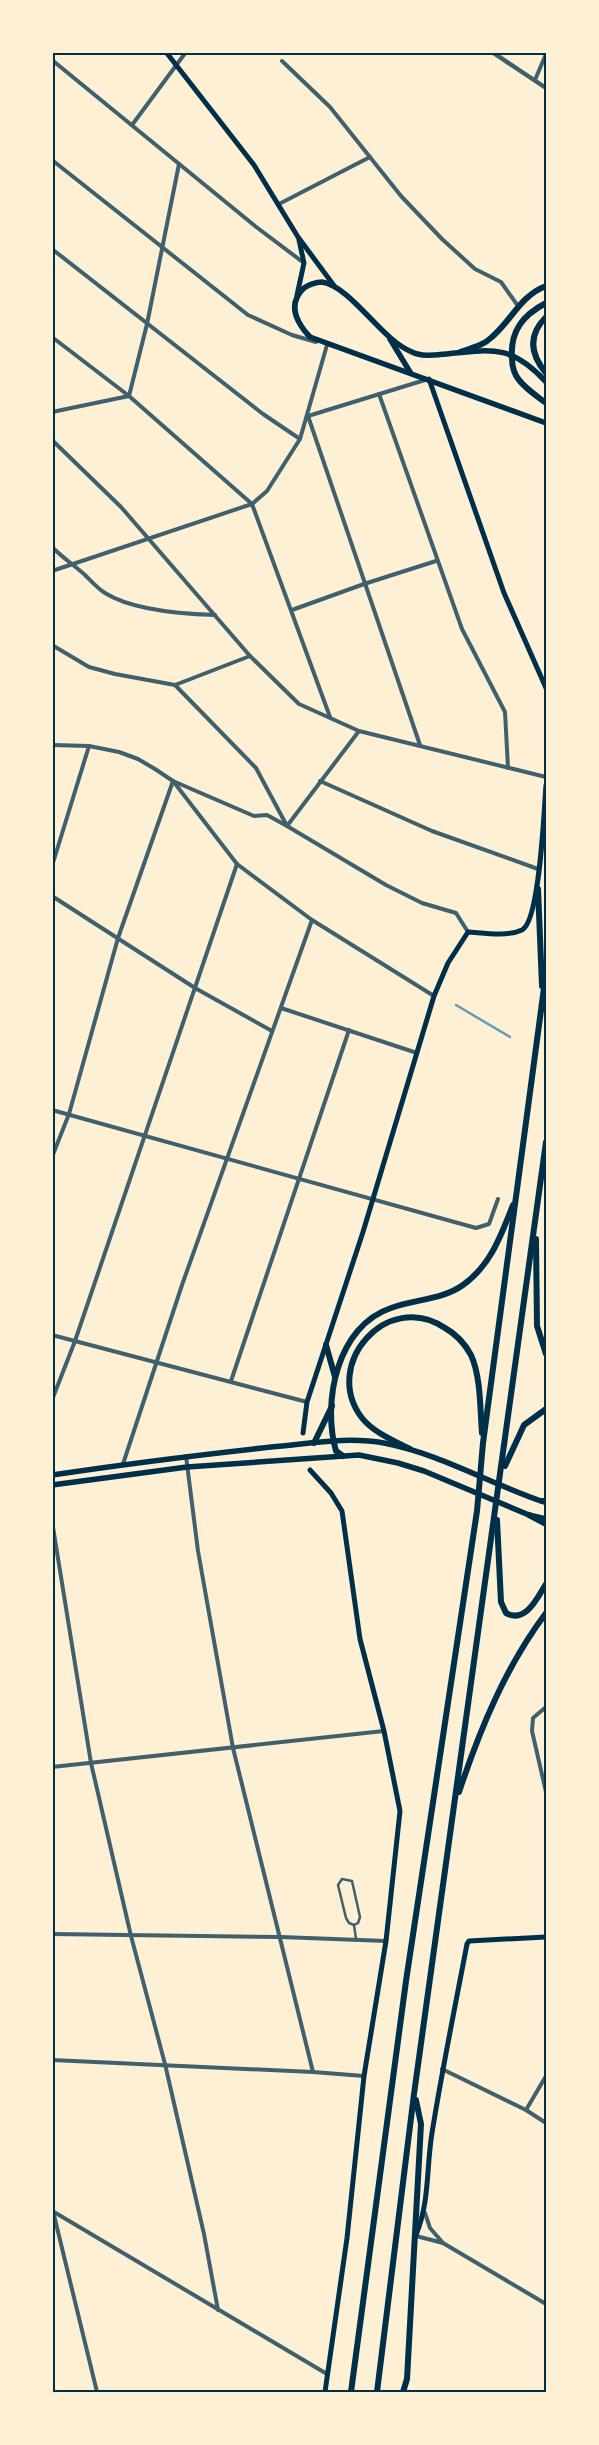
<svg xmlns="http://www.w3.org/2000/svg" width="599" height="2445" font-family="'Nunito Sans',sans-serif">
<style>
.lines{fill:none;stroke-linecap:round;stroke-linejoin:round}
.stream{stroke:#669bbc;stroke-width:2.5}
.pedestrian{stroke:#3f606c;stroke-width:2.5}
.minor{stroke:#3f606c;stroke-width:4}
.tertiary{stroke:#3f606c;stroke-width:4.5}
.secondary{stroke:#003049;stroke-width:5}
.primary{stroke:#003049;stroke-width:5.5}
.trunk{stroke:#003049;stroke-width:6}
.neatline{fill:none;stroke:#003049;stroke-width:2}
</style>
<rect width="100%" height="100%" fill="#fdf0d5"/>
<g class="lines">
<path class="stream" d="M456,1005L510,1037"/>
<path class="pedestrian" d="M354,1925L349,1923L346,1918L338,1885L342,1879L352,1881L360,1917L358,1923L354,1925L356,1939"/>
<g class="minor">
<path d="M52,60L255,226L304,263"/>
<path d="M282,61L330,107L401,196L442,239L475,269L501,282L518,306"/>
<path d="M535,80L546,54"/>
<path d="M132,125L186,52"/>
<path d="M52,160L248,315L292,335L316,342"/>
<path d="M279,204L370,157"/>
<path d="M52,249L263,414L300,439"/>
<path d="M52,337L129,396L252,504L330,717"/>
<path d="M379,394L462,629L505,712L508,768"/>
<path d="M52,412L129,396L147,324L179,164"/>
<path d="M308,416L420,745"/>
<path d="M308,416L425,380"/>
<path d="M52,440L121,507L250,656L299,704L359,731L546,777"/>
<path d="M52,547C63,558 74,565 85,575C91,581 98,589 105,593C132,610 183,614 215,615"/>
<path d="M52,571L252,504L267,491L300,439L327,345"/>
<path d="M292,610L364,584L436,561"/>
<path d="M52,645L89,667L115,674L175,685L256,768L287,826L386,885L422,903L456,913L468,932"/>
<path d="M175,685L250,656"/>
<path d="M52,745L89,746L119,752L138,759L155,769L173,781L237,864L312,920L434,996"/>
<path d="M320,781L432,831L538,869"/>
<path d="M52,866L89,746"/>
<path d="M52,896L195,988L272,1031"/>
<path d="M281,1008L417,1053"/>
<path d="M52,1110L476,1228L489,1224L498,1199"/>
<path d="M52,1157L69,1114L118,938L173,781L254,816L267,815L287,826L359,731"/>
<path d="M52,1335L307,1402"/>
<path d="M231,1381L349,1030"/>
<path d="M52,1400L75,1341L237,864"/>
<path d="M186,1456L198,1551L233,1748L313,2072"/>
<path d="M123,1464L182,1285L312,920"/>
<path d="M52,1521L91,1763L131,1936L165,2064L204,2234L218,2310"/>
<path d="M546,1707L533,1718L532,1731L546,1792"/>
<path d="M52,1767L384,1731"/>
<path d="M52,1934L281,1937L386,1941"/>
<path d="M52,2060L313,2072L364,2076"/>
<path d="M442,2069L526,2110L546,2123"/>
<path d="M526,2110L546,2076"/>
<path d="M52,2207L97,2392"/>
<path d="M54,2212L327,2374"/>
<path d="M416,2236L443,2243L430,2228L425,2213"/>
<path d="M443,2243L546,2304"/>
</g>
<path class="tertiary" d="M492,52L546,88"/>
<g class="secondary">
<path d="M166,52L254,165L298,237L335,287"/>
<path d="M297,295L304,263L299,240"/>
<path d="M429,379L504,593L546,688"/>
<path d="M303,1433L307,1402L363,1232L434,996L448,963L468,932C484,933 507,937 522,930C540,921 544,809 546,785"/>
<path d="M310,1470L331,1493L342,1511L360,1639L384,1731L400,1811L386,1941L364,2076L347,2238L325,2392"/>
<path d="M416,2235C430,2200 426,2170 432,2133C442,2070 455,2007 467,1944L469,1941L546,1937"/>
</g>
<g class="primary">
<path d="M390,339L410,372"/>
<path d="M546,382C512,345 493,349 446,354C435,355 422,357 412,352C381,340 352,287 322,282C316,282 308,285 304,288C287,304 296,322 310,337L546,423"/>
<path d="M52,1475C125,1464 198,1455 271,1447C308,1444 347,1436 384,1443C441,1454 490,1484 544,1502"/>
<path d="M52,1485L187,1467L359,1455L398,1463L424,1471L529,1515L546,1519"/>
</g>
<g class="trunk">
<path d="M546,303C523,315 510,331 512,358C512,366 514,374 519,380C527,390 537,396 546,403"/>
<path d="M546,317C528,335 530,354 546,373"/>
<path d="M460,352C471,348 483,346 492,337C512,320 520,296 546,286"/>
<path d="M538,889L542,986"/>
<path d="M536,1239L537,1326L546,1354"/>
<path d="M326,1345L335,1377"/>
<path d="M314,1443L332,1406"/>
<path d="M410,1449C394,1441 373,1432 362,1418C321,1365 387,1289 445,1328C456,1334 465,1344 471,1355C481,1377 480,1409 482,1433"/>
<path d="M343,1456L336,1451C322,1402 337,1326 391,1308C415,1299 442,1300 463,1285C491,1265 501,1235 513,1205"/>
<path d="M505,1466L524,1425L546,1409"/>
<path d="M542,1501H546"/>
<path d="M529,1515L546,1524"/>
<path d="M497,1520L501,1602L506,1613C526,1624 537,1598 546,1584"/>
<path d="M459,1792C480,1729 506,1666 546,1613"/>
<path d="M351,2392L406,1981L477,1511L483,1443L546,973"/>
<path d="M377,2392L414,2094L546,1142"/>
<path d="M403,2392L407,2379L421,2124L416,2100"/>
</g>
</g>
<rect width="599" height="2445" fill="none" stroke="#fdf0d5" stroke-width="108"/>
<rect x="54" y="54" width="491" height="2337" class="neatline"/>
</svg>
